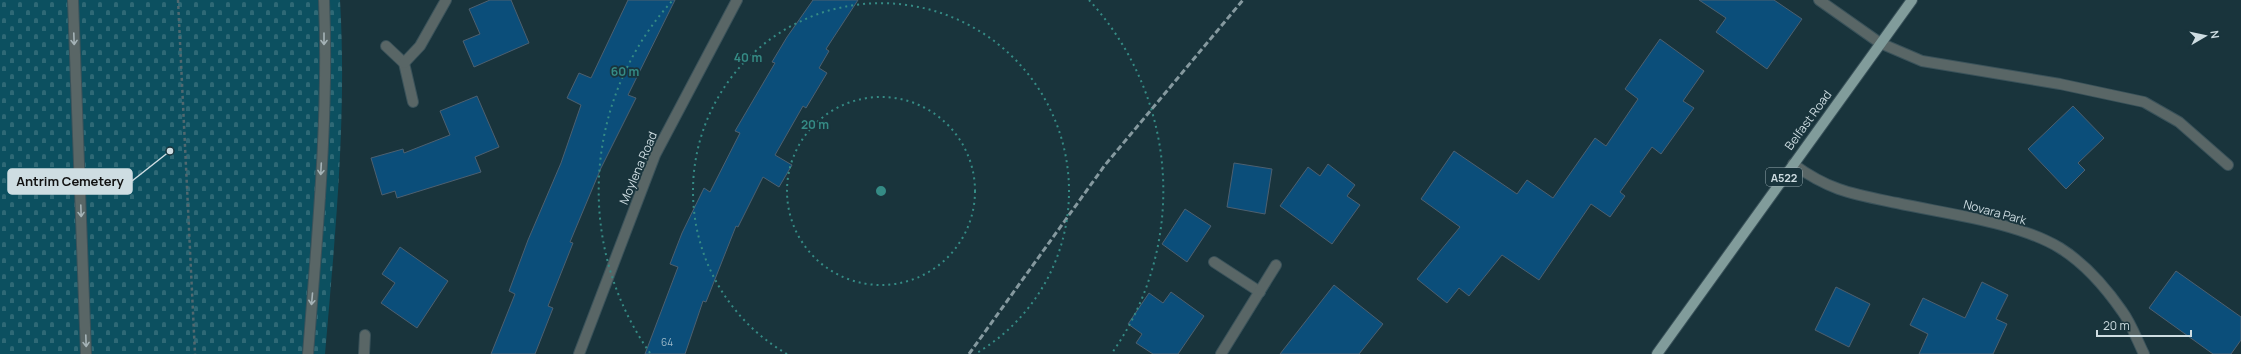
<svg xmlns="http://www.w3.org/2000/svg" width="2241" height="354" font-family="Manrope,sans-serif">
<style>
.cemetery{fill:url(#cemetery-stones)}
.building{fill:#0b4e7a;stroke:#4d6070}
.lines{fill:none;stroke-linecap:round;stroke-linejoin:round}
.minor-casing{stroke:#3a525a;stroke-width:12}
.major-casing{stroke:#3a525a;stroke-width:12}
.path{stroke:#516970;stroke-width:2.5;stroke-dasharray:3 3;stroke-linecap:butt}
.minor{stroke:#596666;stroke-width:10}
.major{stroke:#819c9b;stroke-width:10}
.rail{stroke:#85999f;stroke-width:3;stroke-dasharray:6 3;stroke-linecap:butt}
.oneway{stroke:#a5b3b7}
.ring{fill:none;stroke:#358b85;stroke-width:2;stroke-dasharray:2 4}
.labels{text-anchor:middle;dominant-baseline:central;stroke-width:3.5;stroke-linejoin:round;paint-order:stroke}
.number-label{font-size:10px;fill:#9db9c8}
.shield{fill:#19343c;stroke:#98aab0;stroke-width:1}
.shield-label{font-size:11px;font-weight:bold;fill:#cedde2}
.street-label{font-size:12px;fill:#cedde2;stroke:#19343c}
.centre{fill:#358b85;stroke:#19343c;stroke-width:2}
.ring-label{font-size:12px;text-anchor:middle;font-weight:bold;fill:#358b85;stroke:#19343c;stroke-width:3.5;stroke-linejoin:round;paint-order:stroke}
.leader{fill:none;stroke:#cedde2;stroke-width:1.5}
.callout-dot{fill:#cedde2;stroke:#19343c;stroke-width:1.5}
.callout{fill:#cedde2;stroke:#cedde2;stroke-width:1.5}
.callout-label{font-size:13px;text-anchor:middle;font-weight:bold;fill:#111}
</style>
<defs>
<pattern id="cemetery-stones" width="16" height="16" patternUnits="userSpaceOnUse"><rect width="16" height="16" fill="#0c5060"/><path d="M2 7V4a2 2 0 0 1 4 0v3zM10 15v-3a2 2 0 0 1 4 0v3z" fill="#2e6976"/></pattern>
</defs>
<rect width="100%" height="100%" fill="#19343c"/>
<path class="cemetery" d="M0,0H340C347,118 335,237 325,354H0Z"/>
<g class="building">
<path d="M490,0H511L529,43L474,67L463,41L480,34L469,9Z"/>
<path d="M628,0H675L628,95L636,98L601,168L570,242L573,243L548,306L553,308L535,354H491L515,294L509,291L528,240L561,163L581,105L567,98L579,73L591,78Z"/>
<path d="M813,0H858L826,49L829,51L819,68L827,73L806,108L803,106L775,155L792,165L779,187L763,177L738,227L736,226L706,302L703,301L685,354H645L678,267L670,264L682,233L704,188L710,192L740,133L735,131L775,63L772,62L787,37Z"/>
<path d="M1699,0H1774L1802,19L1767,69L1716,32L1726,18Z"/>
<path d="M1660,39L1704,71L1683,101L1694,108L1661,154L1652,147L1620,192L1625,196L1610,217L1591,204L1539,280L1502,255L1469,296L1459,288L1447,303L1417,279L1460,227L1421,199L1454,151L1517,194L1527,180L1553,198L1595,138L1606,146L1638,99L1625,89Z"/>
<path d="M477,96L499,147L475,157L481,172L397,198L395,191L382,195L371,158L403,149L404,153L450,135L440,111Z"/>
<path d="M2073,106L2104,138L2078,163L2085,170L2066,189L2028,149Z"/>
<path d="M1234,163L1272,169L1265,214L1227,207Z"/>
<path d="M1328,164L1355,185L1347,196L1360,205L1332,244L1280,206L1308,167L1320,176Z"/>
<path d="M1185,209L1211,226L1187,262L1162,244Z"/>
<path d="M400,247L448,281L417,328L381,303L395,283L382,274Z"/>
<path d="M2176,271L2241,317V340L2231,354H2213L2149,308Z"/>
<path d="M1982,282L2008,295L1996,319L2007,324L1993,354H1919L1928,334L1910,325L1923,298L1965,318Z"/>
<path d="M1334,285L1383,324L1359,354H1280Z"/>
<path d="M1836,287L1870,304L1849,347L1815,330Z"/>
<path d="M1171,292L1204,316L1178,354H1153L1136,343L1142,334L1128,324L1149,293L1163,303Z"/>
</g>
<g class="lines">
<g class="minor-casing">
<g id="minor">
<path d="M73,0L86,354"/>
<path d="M1819,0L1880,43L1922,61L2060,84L2144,102L2179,122L2228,165"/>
<path d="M386,46L404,63L413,102"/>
<path d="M404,63L420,46L446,0"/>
<path d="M1793,164C1830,191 1853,194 1897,203C1947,214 2017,222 2060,248C2084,263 2106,288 2122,311C2131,323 2137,340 2144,354"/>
<path d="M1214,262L1260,292"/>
<path d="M308,354C317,237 329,118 324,0"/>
<path d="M364,354L365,335"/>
<path d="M579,354L655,155L737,0"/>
<path d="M1221,354L1276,265"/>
</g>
</g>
<g class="major-casing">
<path id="major" d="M1657,354L1912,0"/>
</g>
<path class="path" d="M178,0L195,354"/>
<use href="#minor" class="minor"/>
<use href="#major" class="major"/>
<path class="rail" d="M969,354L1105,165L1243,0"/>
</g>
<defs><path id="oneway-shaft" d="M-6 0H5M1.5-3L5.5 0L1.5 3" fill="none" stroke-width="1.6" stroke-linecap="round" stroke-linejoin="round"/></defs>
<g class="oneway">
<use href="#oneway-shaft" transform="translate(74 39) rotate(88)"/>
<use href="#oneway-shaft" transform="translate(324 39) rotate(90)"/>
<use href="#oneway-shaft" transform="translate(321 169) rotate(93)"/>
<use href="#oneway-shaft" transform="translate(81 211) rotate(88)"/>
<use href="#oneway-shaft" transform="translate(312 299) rotate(95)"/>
<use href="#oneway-shaft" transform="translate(86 341) rotate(88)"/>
</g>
<g class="ring">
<circle cx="881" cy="191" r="94"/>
<path d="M787 354A188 188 0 1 1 975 354"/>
<path d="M650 353A282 282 0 0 1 673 0M1089 0A282 282 0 0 1 1112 353"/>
</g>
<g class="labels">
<g class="number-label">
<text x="667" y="342">64</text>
</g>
<rect class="shield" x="1766" y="168" width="36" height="18" rx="3"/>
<g class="shield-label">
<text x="1784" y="177">A522</text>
</g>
<g class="street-label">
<text transform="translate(1808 120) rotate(-54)">Belfast Road</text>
<text transform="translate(638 168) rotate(-67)">Moylena Road</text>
<text transform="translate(1995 212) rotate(15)">Novara Park</text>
</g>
</g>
<circle cx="881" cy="191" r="6" class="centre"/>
<g class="ring-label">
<text x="748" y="62">40 m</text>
<text x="625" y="76">60 m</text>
<text x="815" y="129">20 m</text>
</g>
<path class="leader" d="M170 151L132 181"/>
<circle class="callout-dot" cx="170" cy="151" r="4"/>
<rect class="callout" x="8" y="169" width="124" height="25" rx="4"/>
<g class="callout-label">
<text x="70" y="186">Antrim Cemetery</text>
</g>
<g transform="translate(2205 36) rotate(81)" stroke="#19343c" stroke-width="3" paint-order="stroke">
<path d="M0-3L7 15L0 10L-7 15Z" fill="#cedde2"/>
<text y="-6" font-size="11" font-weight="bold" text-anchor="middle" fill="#cedde2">N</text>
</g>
<path d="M2097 330v6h94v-6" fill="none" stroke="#cedde2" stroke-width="2"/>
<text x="2103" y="330" font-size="12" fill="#cedde2" stroke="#19343c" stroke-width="3" paint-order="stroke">20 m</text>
</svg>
